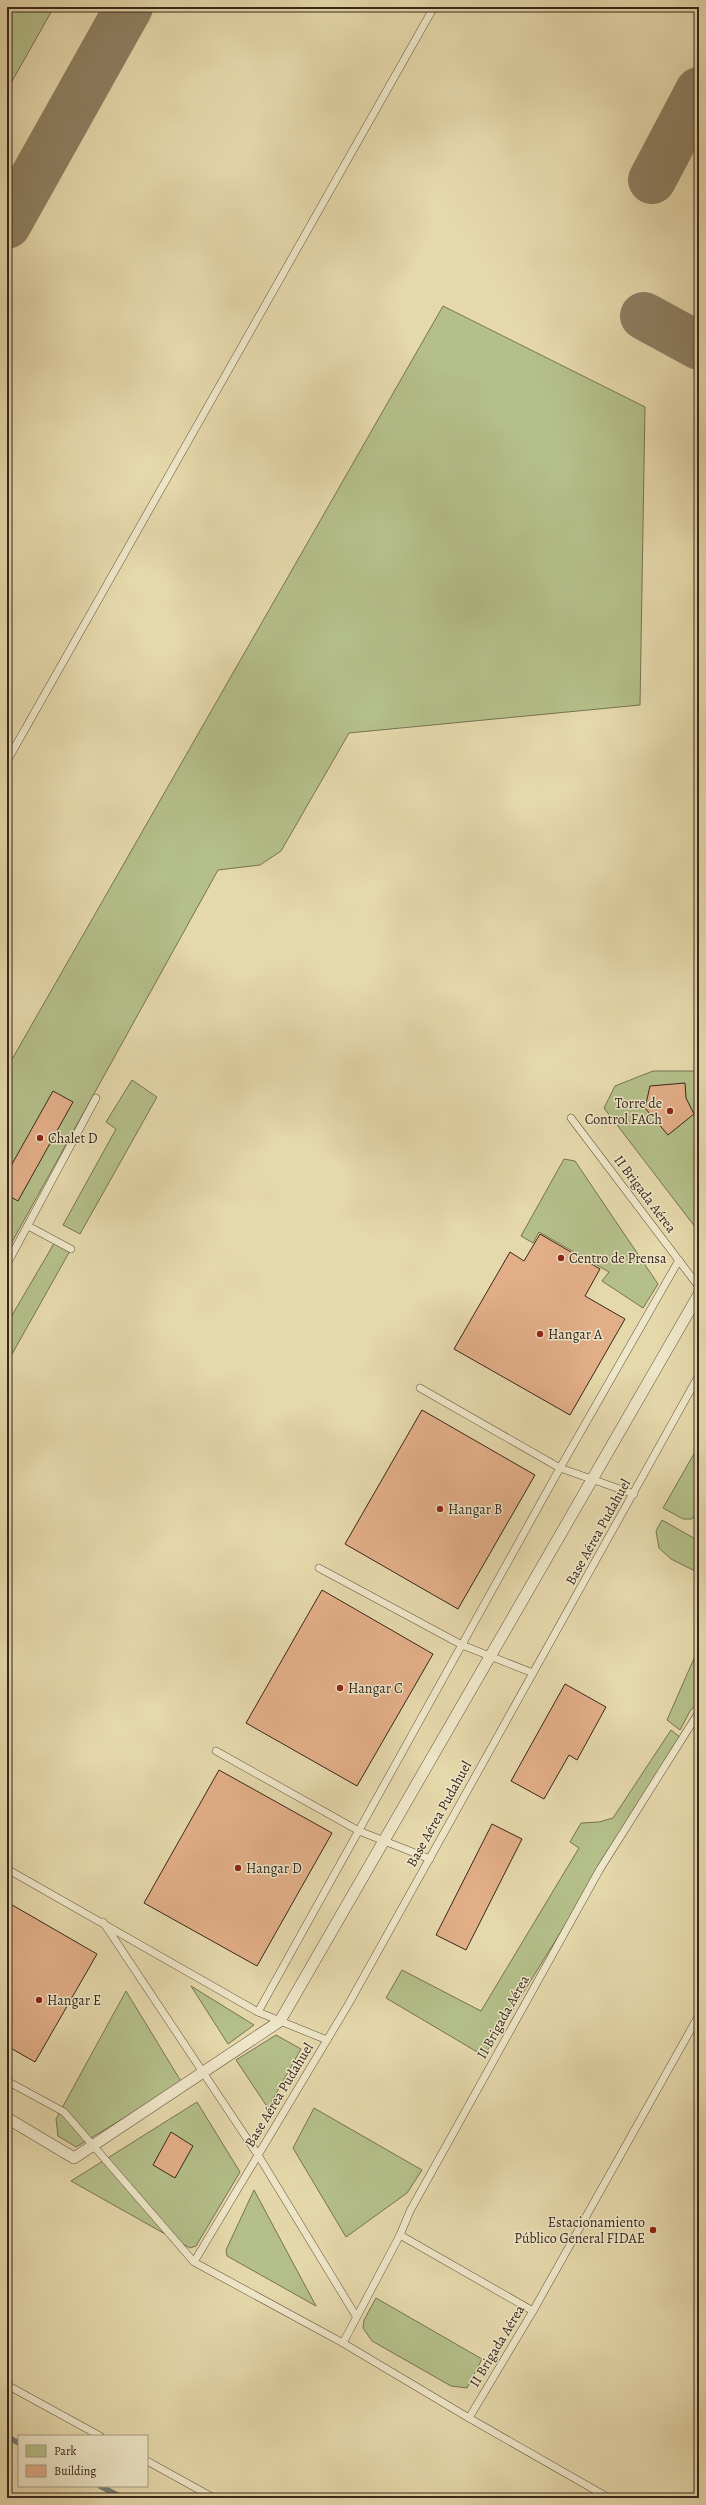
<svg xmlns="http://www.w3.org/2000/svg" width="706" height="2505" font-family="Alegreya,serif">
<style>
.green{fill:#b4bf89;stroke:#767352}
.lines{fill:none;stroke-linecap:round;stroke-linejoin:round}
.stream{stroke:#757d78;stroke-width:5.5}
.taxiway{stroke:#8e8064;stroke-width:48}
.building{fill:#e2ae88;stroke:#38271c}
.service-casing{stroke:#635340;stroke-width:8}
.pedestrian-casing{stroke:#635340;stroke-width:12}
.service{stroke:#eee6c8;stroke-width:7}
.pedestrian{stroke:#eee6c8;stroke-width:11}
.poi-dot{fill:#8f2418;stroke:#eee6c8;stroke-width:1.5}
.labels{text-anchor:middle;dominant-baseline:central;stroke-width:3;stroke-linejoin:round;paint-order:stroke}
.poi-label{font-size:14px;fill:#38271c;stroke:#eee6c8;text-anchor:start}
.street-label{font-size:14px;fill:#38271c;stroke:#eee6c8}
</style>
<rect width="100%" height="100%" fill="#e5d8ab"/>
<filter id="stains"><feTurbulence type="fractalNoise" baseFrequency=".005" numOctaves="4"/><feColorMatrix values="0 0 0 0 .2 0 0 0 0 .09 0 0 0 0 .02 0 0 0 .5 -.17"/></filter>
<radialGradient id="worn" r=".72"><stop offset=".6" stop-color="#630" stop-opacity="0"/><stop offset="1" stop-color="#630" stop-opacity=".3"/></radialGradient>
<g class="green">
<path d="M7,7H54L7,90Z"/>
<path d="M443,306L645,407L640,705L349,733L281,851L260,865L218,870L7,1251V1068Z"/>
<path d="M653,1071H699V1232L604,1108L615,1086Z"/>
<path d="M132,1080L157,1097L80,1234L63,1225L116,1129L106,1122Z"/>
<path d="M564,1159L575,1161L658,1284L643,1308L602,1281L609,1272L539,1232L533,1243L521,1236Z"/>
<path d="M56,1240L71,1249L7,1363V1324Z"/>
<path d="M699,1445V1507L692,1519H683L663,1508Z"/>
<path d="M662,1520L699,1541V1573L671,1559L659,1548L656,1531Z"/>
<path d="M699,1647V1701L690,1711L680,1730L667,1720Z"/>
<path d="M671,1730L681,1738L484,2056L386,1998L402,1970L481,2011L579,1848L570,1842L581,1823L599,1822L613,1818Z"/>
<path d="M191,1986L254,2025L228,2044Z"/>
<path d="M126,1991L182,2083L76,2147L58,2136L56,2119Z"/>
<path d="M276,2035L301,2049L268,2108L236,2060Z"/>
<path d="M197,2102L240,2172L196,2246L190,2248L71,2181Z"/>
<path d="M314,2108L422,2170L407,2193L346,2237L293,2148Z"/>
<path d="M254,2190L316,2306L227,2256L226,2250Z"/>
<path d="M376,2298L482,2359L467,2388L451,2386L372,2341L363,2328L364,2320Z"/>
</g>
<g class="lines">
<g class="stream">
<path d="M7,2437L19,2443"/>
<path d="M100,2486L123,2498"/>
</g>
<g class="taxiway">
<path d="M652,180L699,91"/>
<path d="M7,225L129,7"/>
<path d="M644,316L699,346"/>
</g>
</g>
<g class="building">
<path d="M685,1083L686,1098L694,1114L668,1135L645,1108L650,1086Z"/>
<path d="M53,1091L73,1102L18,1201L7,1195V1173Z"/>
<path d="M540,1234L600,1269L585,1296L625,1319L570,1415L454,1349L510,1252L524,1261Z"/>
<path d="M422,1410L535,1475L458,1609L345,1544Z"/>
<path d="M322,1590L433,1654L357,1786L246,1723Z"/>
<path d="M565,1684L606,1707L577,1760L569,1755L544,1799L511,1781Z"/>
<path d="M219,1770L332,1833L257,1966L144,1903Z"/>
<path d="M492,1824L522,1839L466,1950L436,1935Z"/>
<path d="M7,1902L97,1954L35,2062L7,2046Z"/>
<path d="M171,2132L193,2146L175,2178L153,2165Z"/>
</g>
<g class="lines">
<g class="service-casing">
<g id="service">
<path d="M7,761L434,7"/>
<path d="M571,1118L699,1287"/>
<path d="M28,1226L71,1249"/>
<path d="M7,1264L96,1098"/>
<path d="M420,1388L560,1468L634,1494"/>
<path d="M319,1568L462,1645L533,1673"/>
<path d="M216,1751L359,1831L430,1859"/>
<path d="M7,1869L258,2012L327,2040"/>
<path d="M103,1922L258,2155L356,2316"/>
<path d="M258,2012L560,1468L679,1260"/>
<path d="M7,2081L64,2112L194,2262L343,2343L469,2418L609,2498"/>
<path d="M400,2235L533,2311"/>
<path d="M194,2262L348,2005L699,1375"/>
<path d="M343,2343L400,2235L410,2211L600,1869L699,1712"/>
<path d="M7,2385L100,2436"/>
<path d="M469,2418L533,2311L699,2015"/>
<path d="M147,2461L214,2498"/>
</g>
</g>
<g class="pedestrian-casing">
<path id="pedestrian" d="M7,2118L74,2158L280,2021L699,1294"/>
</g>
<use href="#service" class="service"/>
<use href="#pedestrian" class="pedestrian"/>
</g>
<g class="poi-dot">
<circle cx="670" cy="1111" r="4"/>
<circle cx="40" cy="1138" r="4"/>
<circle cx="561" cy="1258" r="4"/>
<circle cx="540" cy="1334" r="4"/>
<circle cx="440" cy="1509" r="4"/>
<circle cx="340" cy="1688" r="4"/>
<circle cx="238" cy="1868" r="4"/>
<circle cx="39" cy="2000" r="4"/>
<circle cx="653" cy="2230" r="4"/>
</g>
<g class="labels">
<g class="poi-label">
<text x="662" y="1103" text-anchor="end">Torre de<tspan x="662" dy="16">Control FACh</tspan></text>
<text x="48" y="1138">Chalet D</text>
<text x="569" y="1258">Centro de Prensa</text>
<text x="548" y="1334">Hangar A</text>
<text x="448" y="1509">Hangar B</text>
<text x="348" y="1688">Hangar C</text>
<text x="246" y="1868">Hangar D</text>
<text x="47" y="2000">Hangar E</text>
<text x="645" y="2222" text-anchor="end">Estacionamiento<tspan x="645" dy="16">Público General FIDAE</tspan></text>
</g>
<g class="street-label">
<text transform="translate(645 1194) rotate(53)">II Brigada Aérea</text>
<text transform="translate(598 1532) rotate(-61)">Base Aérea Pudahuel</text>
<text transform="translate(439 1814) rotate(-61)">Base Aérea Pudahuel</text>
<text transform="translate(503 2017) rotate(-61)">II Brigada Aérea</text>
<text transform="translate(279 2095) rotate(-59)">Base Aérea Pudahuel</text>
<text transform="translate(497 2346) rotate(-59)">II Brigada Aérea</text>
</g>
</g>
<rect width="706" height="2505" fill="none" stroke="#e5d8ab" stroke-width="24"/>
<rect x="8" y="8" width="690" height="2489" fill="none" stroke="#38271c" stroke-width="2"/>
<rect x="12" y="12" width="682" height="2481" fill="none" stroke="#38271c"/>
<rect x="18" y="2435" width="130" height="52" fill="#eee6c8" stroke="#a59a83"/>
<rect x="26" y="2445" width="20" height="12" fill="#b4bf89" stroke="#a59a83"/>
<text x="54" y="2455" font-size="12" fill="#38271c">Park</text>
<rect x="26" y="2465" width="20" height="12" fill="#e2ae88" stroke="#a59a83"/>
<text x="54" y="2475" font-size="12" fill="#38271c">Building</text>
<rect width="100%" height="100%" filter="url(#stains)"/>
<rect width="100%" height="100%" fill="url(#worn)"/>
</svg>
